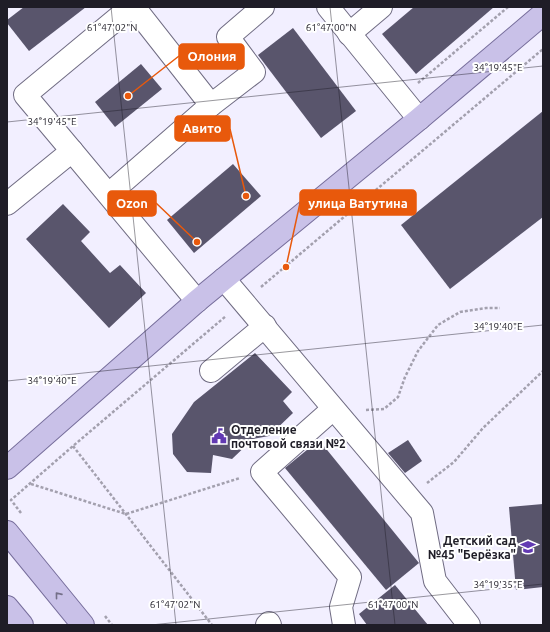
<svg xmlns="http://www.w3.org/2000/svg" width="550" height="632" font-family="Ubuntu,sans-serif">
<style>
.building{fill:#59556c}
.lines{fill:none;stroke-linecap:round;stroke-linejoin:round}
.minor-casing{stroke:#706c83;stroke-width:24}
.major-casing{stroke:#766d9b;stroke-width:24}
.path{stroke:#a3a0ae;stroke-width:2.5;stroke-dasharray:3 2;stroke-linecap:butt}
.minor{stroke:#fff;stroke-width:22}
.major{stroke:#c9c1e8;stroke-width:22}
.oneway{stroke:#746f88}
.ticks{fill:none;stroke:#1f1d27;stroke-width:1;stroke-opacity:0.45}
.labels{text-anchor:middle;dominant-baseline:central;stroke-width:4;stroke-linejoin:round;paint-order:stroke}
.poi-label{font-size:12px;font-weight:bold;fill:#1f1d27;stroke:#fff;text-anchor:start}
.ticks-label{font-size:10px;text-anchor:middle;fill:#1f1d27;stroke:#fff;stroke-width:4;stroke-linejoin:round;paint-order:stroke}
.leader{fill:none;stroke:#e8590c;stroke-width:1.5}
.callout-dot{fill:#e8590c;stroke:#fff;stroke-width:1.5}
.callout{fill:#e8590c;stroke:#e8590c;stroke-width:1.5}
.callout-label{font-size:13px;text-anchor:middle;font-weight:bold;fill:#fff}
</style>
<rect width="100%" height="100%" fill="#f2efff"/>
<g class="building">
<path d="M24,7H86L29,51L7,23V20Z"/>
<path d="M414,7H494L416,74L382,34Z"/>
<path d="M293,28L356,111L321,138L258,55Z"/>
<path d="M141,64L162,89L115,127L95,102Z"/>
<path d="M543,111V217L450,289L401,225Z"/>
<path d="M233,164L261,196L194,253L167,220Z"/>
<path d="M63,204L90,232L81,241L110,273L120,265L146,293L109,328L26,239Z"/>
<path d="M255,353L292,392L283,401L293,413L269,436L253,439L232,459L213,455L211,473L187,472L173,454L172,434L194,402Z"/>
<path d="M319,440L419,563L386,590L285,468Z"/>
<path d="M408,440L422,461L405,473L388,453Z"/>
<path d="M543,504V587L516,590L509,507Z"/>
<path d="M395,585L428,625H367L359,614Z"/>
</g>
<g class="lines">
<g class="minor-casing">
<g id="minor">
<path d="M328,7L419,119"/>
<path d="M349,34L381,7"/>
<path d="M211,105L254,72L228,37L263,7"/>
<path d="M72,151L25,95L131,7"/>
<path d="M109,194L211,105L134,7"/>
<path d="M7,204L72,151L197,301"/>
<path d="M224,279L422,513L435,581L469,625"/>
<path d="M211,371L265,326"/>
<path d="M333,409L262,472L350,577L341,607L344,625"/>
<path d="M267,625L269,623L270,625"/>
</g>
</g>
<g class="major-casing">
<g id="major">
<path d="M7,468L197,301L419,119L543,14"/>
<path d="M7,532L83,625"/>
<path d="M7,607L22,625"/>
</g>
</g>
<g class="path">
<path d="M418,83L508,7"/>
<path d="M261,287L543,49"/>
<path d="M366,410L384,409L398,397L405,377L418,351L438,325L460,312L486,308H500"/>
<path d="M73,446L212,625"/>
<path d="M427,483L454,462L483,428L543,371"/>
<path d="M31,484L126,514L240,478"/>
<path d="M21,513L11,500L73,446L226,316"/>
<path d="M105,616L112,625"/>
</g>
<use href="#minor" class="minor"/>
<use href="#major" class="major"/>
</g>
<defs><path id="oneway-chevron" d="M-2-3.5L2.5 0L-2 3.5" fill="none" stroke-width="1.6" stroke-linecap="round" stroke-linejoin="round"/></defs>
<use class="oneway" href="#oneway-chevron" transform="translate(58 595) rotate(-129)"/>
<path class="ticks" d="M111,7L176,625M330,7L395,625M7,122L543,66M7,381L543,325M151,625L543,584"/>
<defs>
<g id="civic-bare" transform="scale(1.2)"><path d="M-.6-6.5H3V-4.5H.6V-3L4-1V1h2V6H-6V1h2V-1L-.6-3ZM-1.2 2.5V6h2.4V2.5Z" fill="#623ab2" stroke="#fff" stroke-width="2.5" paint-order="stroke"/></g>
<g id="school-bare" transform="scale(1.2)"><path d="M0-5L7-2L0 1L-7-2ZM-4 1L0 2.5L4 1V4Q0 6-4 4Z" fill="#623ab2" stroke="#fff" stroke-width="2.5" paint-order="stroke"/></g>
</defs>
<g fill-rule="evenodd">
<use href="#civic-bare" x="219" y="436"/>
<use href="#school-bare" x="528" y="547"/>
</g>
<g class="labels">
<g class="poi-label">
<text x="231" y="429">Отделение<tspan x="231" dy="14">почтовой связи №2</tspan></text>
<text x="516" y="540" text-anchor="end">Детский сад<tspan x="516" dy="14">№45 "Берёзка"</tspan></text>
</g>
</g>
<g class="ticks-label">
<text x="112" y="31">61°47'02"N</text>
<text x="331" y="31">61°47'00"N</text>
<text x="498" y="71">34°19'45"E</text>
<text x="52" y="125">34°19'45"E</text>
<text x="498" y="330">34°19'40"E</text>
<text x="52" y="384">34°19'40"E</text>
<text x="498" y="588">34°19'35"E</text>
<text x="175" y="608">61°47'02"N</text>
<text x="393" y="608">61°47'00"N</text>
</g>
<path class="leader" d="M128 96L179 56M246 196L230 129M286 267L300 203M197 242L156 203"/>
<g class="callout-dot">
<circle cx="128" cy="96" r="4"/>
<circle cx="246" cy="196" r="4"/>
<circle cx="286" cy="267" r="4"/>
<circle cx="197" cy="242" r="4"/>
</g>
<g class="callout">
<rect x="179" y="44" width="65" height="25" rx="4"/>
<rect x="175" y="116" width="55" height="25" rx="4"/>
<rect x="300" y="190" width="116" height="25" rx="4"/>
<rect x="108" y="191" width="48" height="25" rx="4"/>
</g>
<g class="callout-label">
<text x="212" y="61">Олония</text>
<text x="202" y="133">Авито</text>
<text x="358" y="208">улица Ватутина</text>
<text x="132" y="208">Ozon</text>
</g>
<rect width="550" height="632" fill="none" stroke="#1f1d27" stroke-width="16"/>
</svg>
